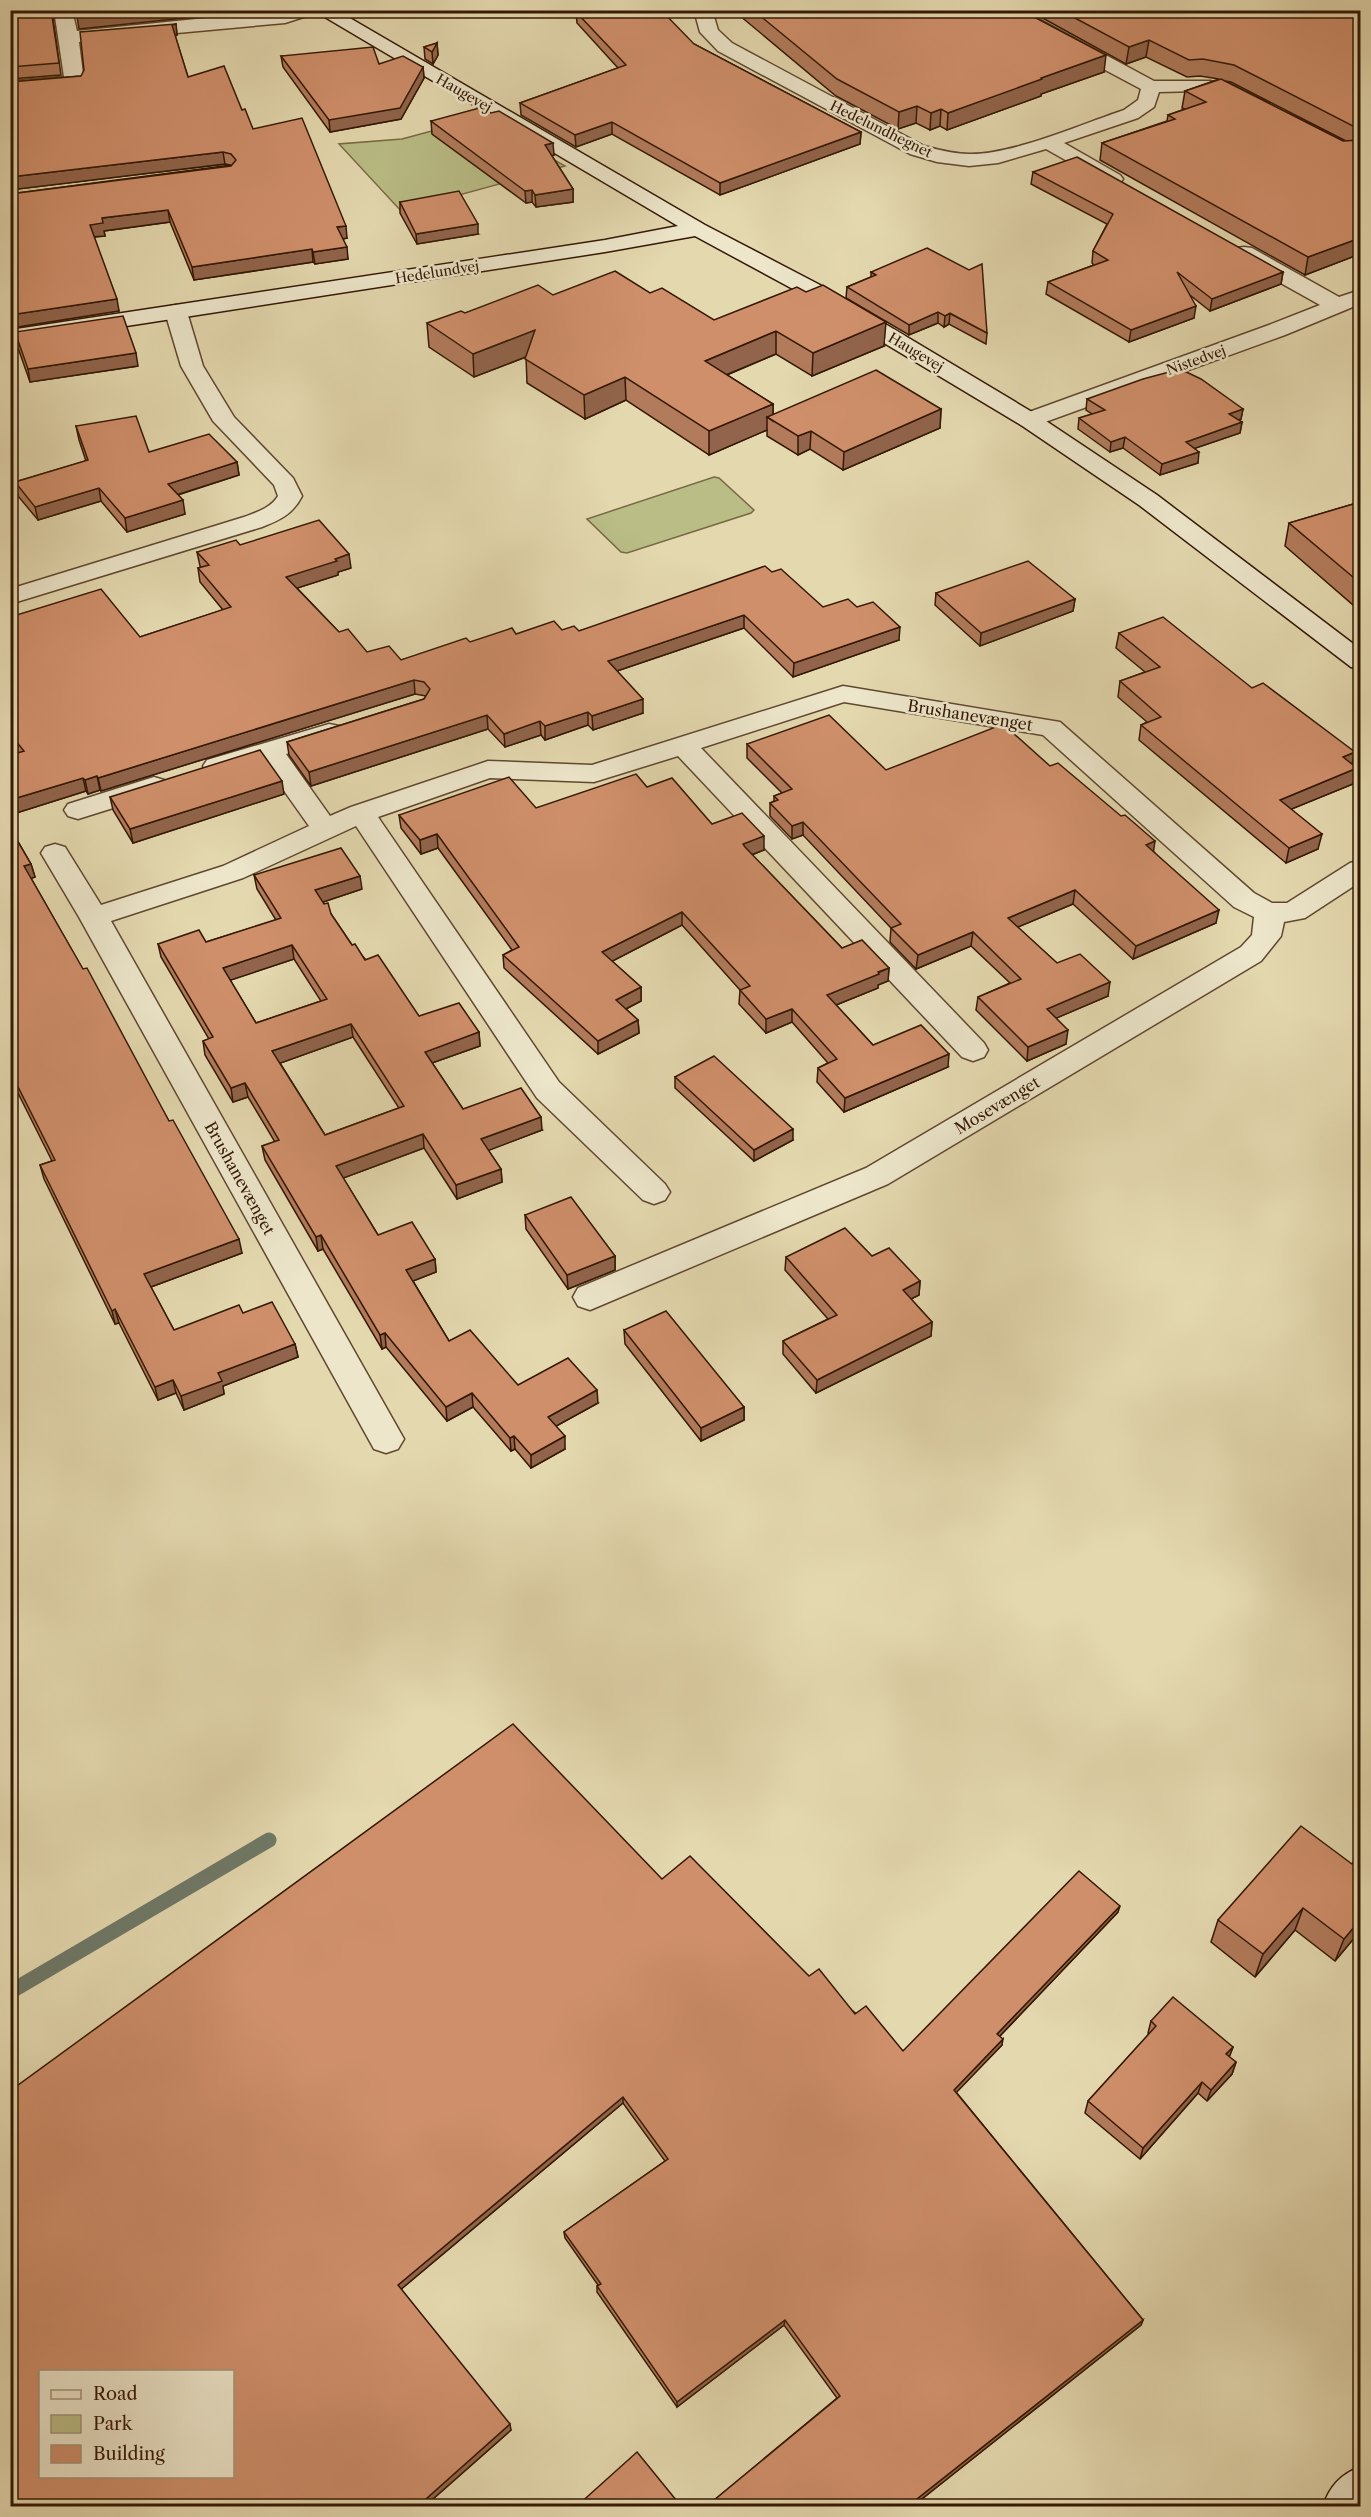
<svg xmlns="http://www.w3.org/2000/svg" width="1371" height="2517" font-family="'Libre Caslon Text',serif">
<style>
.green{fill:#babd86;stroke:#776a45;stroke-width:1.5}
.lines{fill:none;stroke-linecap:round;stroke-linejoin:round}
.stream{stroke:#6e7968;stroke-width:15}
.street-casing{stroke:#60482f;stroke-width:3}
.secondary-casing{stroke:#341804;stroke-width:3}
.street{fill:#ede6cb;fill-rule:evenodd}
.secondary{fill:#ede6cb;fill-rule:evenodd}
.wall{fill:#b27b5c;stroke:#341804;stroke-width:1.5;fill-rule:evenodd}
.shaded-wall{fill:#91644b;stroke:#341804;stroke-width:1.5}
.building{fill:#cf8f6b;stroke:#341804;stroke-width:1.5;fill-rule:evenodd}
.labels{text-anchor:middle;dominant-baseline:central;stroke-width:5;stroke-linejoin:round;paint-order:stroke}
.far-street-label{font-size:14px;fill:#341804;stroke:#ede6cb}
.street-label{font-size:16px;fill:#341804;stroke:#ede6cb}
</style>
<rect width="100%" height="100%" fill="#e4d8af"/>
<filter id="stains"><feTurbulence type="fractalNoise" baseFrequency=".00333" numOctaves="4"/><feColorMatrix values="0 0 0 0 .2 0 0 0 0 .09 0 0 0 0 .02 0 0 0 .5 -.17"/></filter>
<radialGradient id="worn" r=".72"><stop offset=".6" stop-color="#630" stop-opacity="0"/><stop offset="1" stop-color="#630" stop-opacity=".3"/></radialGradient>
<g class="green">
<path d="M480,118L565,166L401,211L339,144L402,139Z"/>
<path d="M714,477L719,478L754,510L751,513L627,553L621,552L587,519Z"/>
</g>
<g class="lines">
<path class="stream" d="M10,1992L269,1840"/>
<g class="street-casing">
<g id="street">
<path d="M54,10H72L77,31L286,10H315L313,14L285,23L79,42L84,82L81,86L10,93V81L64,77Z"/>
<path d="M694,10H712L718,30L732,43L924,146C939,150 954,154 969,154C1012,155 1082,124 1124,110L1138,100L1141,89L1000,14L998,10H1022L1154,81H1210L1239,90L1252,96L1255,100L1252,104L1245,106L1214,94L1199,91L1159,92L1154,107L1138,118L1064,143L1120,175L1123,179L1120,183H1106L1046,149L998,163L969,166L937,162L910,154L718,51L700,32Z"/>
<path d="M1244,247L1252,248L1339,297L1360,290V304L1285,335L1037,425L1029,427L1021,425L1017,420L1021,415L1269,325L1320,305L1236,258L1233,253L1236,248Z"/>
<path d="M176,305L184,307L187,312L203,366L234,417L293,478L302,496C293,514 280,520 262,527L10,604V589L244,517C257,512 271,508 278,496L274,485L213,421L181,366L165,312L168,307Z"/>
<path d="M843,686L1060,722L1254,893L1272,903H1287L1350,863L1360,860V882L1305,918L1284,922L1281,936L1261,961L888,1184L590,1310L578,1306L573,1297L578,1288L866,1168L1241,947L1252,935L1254,917L1234,907L1043,735L844,702L701,748L984,1043L988,1050L984,1057L973,1061L962,1057L678,756L594,782L490,778L378,817L559,1082L665,1184L670,1192L665,1200L654,1204L643,1200L537,1098L356,826L243,878L111,921L404,1439L398,1449L386,1453L374,1449L79,917L41,853L45,847L55,844L65,847L101,905L223,866L309,826L263,761L217,774L207,772L203,766L207,760L329,724L339,726L342,732L339,738L286,754L330,816L351,807L488,761L592,765Z"/>
<path d="M154,777L164,780L168,786L164,792L78,819L68,816L64,810L68,804Z"/>
</g>
</g>
<g class="secondary-casing">
<g id="secondary">
<path d="M313,10H336L705,225L820,285L1037,415L1157,495L1360,649V669L1351,667L1139,505L1021,425L804,295L695,236L605,252L10,344V330L605,240L678,226Z"/>
<path d="M1360,2467V2506H1323C1330,2486 1340,2475 1360,2467Z"/>
</g>
</g>
<use href="#street" class="street"/>
<use href="#secondary" class="secondary"/>
</g>
<g class="wall">
<path d="M10,10H52L61,75L10,79Z"/>
<path d="M733,10H1021L1104,72L1041,94V96L947,130L940,126L930,130L916,123L898,129L836,96Z"/>
<path d="M1028,10H1360V254L1305,275L1100,160L1102,143L1167,121L1168,115L1185,109L1182,108L1185,91L1219,79L1200,76L1187,77L1146,57L1126,64ZM1225,81L1231,82L1346,141H1343Z"/>
<path d="M576,12L694,44L861,132L860,144L720,195L612,134L576,147L521,115L520,103L618,68L577,23Z"/>
<path d="M176,24L177,35L175,36L188,77L242,110L253,129L347,238L343,239L348,259L315,264L313,262L194,280L170,222L104,231L105,236L94,237L119,311L11,328L10,194L231,165L225,164L10,190V82L81,76Z"/>
<path d="M437,43L438,55L433,64L425,59L424,47Z"/>
<path d="M281,56L423,67L424,78L401,119L330,132L283,67Z"/>
<path d="M431,121L554,155L552,156L573,189V202L536,207L532,202L526,203L432,134Z"/>
<path d="M1033,172L1283,272L1281,284L1210,311L1191,296L1194,318L1129,342L1046,294L1048,282L1094,265L1092,263L1093,251L1107,224L1031,184Z"/>
<path d="M400,202L478,234L417,244L400,213Z"/>
<path d="M871,272L987,333L986,344L949,324L944,327L938,323L909,335L846,298L847,287L871,277Z"/>
<path d="M650,293L714,320L884,346L812,376L776,354L727,375L773,404V415L941,409L940,428L843,470L810,449L798,455L767,436V430L709,455L626,400L585,419L527,383L526,357L474,377L429,347L427,323L465,313L553,295Z"/>
<path d="M15,332L138,366L30,382L17,345Z"/>
<path d="M1087,399L1243,409L1241,419L1238,420L1242,422L1240,433L1195,448L1198,463L1160,475L1123,448L1110,452L1078,429L1079,418L1092,414L1086,410Z"/>
<path d="M76,426L149,452L237,462L239,475L178,495L185,514L127,532L101,501L38,520L18,496L15,482L86,461L79,440Z"/>
<path d="M1360,502V611L1285,546L1289,523Z"/>
<path d="M240,545L351,568L338,572V575L297,588L339,632L367,652L401,660L470,642L516,634L562,630L579,631L772,572L823,607H857L899,640L793,677L744,628L617,671L643,713L593,730L588,725L545,740L541,735L505,747L488,729L311,786L289,755L287,742L424,699L426,696L415,694L101,791L100,790L88,794L86,791L10,815V755L18,753L10,743V617L140,637L223,610L200,582L198,568L201,567L200,566L197,552Z"/>
<path d="M936,593L1075,599L1073,611L980,646L935,605Z"/>
<path d="M1119,633L1252,688L1357,768L1353,784L1291,809L1318,849L1286,863L1139,740L1141,725L1147,722L1118,697L1120,681L1145,672L1116,648Z"/>
<path d="M747,744L886,770L1050,766L1154,852L1216,923L1133,959L1073,904L1017,927L1057,963L1108,996L1056,1018L1066,1044L1027,1061L976,1010L978,997L1010,983L971,946L916,969L890,942L891,928L803,835L792,839L770,816V803L774,801V796L782,793L747,758Z"/>
<path d="M647,787L712,824L764,850L752,855L842,948L889,968L888,981L878,985V988L836,1005L873,1045L948,1067L844,1112L817,1082L818,1068L828,1063L792,1022L766,1033L739,1004L740,990L682,925L612,961L641,987V1001L626,1009L638,1020L639,1033L598,1054L504,968L503,955L512,950L438,848L421,854L401,828L399,815L536,808Z"/>
<path d="M284,794L133,843L113,810L110,797Z"/>
<path d="M10,828L31,864L35,877L31,878L169,1121L242,1253L151,1287L174,1330L243,1313L295,1344L298,1357L223,1386L224,1394L184,1410L176,1393L158,1400L119,1323L115,1324L44,1179L40,1165L52,1161L10,1077Z"/>
<path d="M254,875L362,889L323,902L352,945L419,1016L479,1032L480,1046L432,1063L463,1109L542,1130L488,1150L501,1169L502,1182L457,1199L424,1148L343,1178L378,1235L435,1259L436,1272L413,1281L449,1341L518,1385L598,1403L556,1426L565,1449L531,1468L515,1449L511,1451L473,1407L447,1421L386,1347L382,1349L323,1249L318,1251L265,1160L262,1146L275,1142L248,1097L233,1102L205,1055L203,1041L209,1039L161,957L158,944L206,942L276,920L257,889ZM294,959L321,1001L256,1023L230,980ZM353,1037L399,1108L325,1135L280,1063Z"/>
<path d="M675,1077L793,1140L754,1161L675,1088Z"/>
<path d="M525,1215L615,1256V1270L568,1289L526,1229Z"/>
<path d="M872,1256L920,1281L919,1295L911,1299L932,1322L931,1336L816,1393L783,1354V1341L828,1319L785,1270L786,1257Z"/>
<path d="M624,1330L744,1407V1420L701,1441L625,1344Z"/>
<path d="M1360,1854V1931L1335,1961L1295,1930L1255,1977L1211,1942L1218,1920L1352,1864Z"/>
<path d="M662,1879L809,1976L903,2051L1118,1912L1000,2036L1002,2045L956,2092L1143,2320L1141,2325L913,2506H707L837,2398L784,2325L677,2407L597,2292V2286L598,2285L565,2238L564,2232L665,2161L623,2103L401,2289L511,2430L425,2506H10Z"/>
<path d="M1151,2021L1233,2047L1229,2057L1236,2062L1232,2074L1207,2101L1198,2093L1140,2159L1085,2113L1088,2101L1149,2034L1148,2033Z"/>
</g>
<g class="shaded-wall">
<path d="M142,10H203L204,16L79,29L77,17Z"/>
<path d="M176,24L177,35L173,37L172,25Z"/>
<path d="M1149,40L1146,57L1126,64L1129,47Z"/>
<path d="M437,43L438,55L433,64L432,52Z"/>
<path d="M1106,55L1104,72L1041,94V96L947,130L948,113L1041,78Z"/>
<path d="M423,67L424,78L401,119L330,132L329,120Z"/>
<path d="M917,106L916,123L898,129L899,112Z"/>
<path d="M941,109L940,126L930,130L931,113Z"/>
<path d="M612,122V134L576,147L575,135Z"/>
<path d="M861,132L860,144L720,195V183Z"/>
<path d="M553,143L554,155L546,158L545,145Z"/>
<path d="M223,152L225,164L10,190V177Z"/>
<path d="M573,189V202L536,207L535,195Z"/>
<path d="M532,190V202L526,203L525,191Z"/>
<path d="M168,210L170,222L104,231L105,236L92,237L90,225L102,218Z"/>
<path d="M478,224V234L417,244L416,234Z"/>
<path d="M346,226L347,238L339,240L337,227Z"/>
<path d="M1360,238V254L1305,275L1308,257Z"/>
<path d="M347,247L348,259L315,264L313,252Z"/>
<path d="M312,249L313,262L194,280L192,267Z"/>
<path d="M1283,272L1281,284L1210,311L1212,299Z"/>
<path d="M117,299L119,311L11,328L10,315Z"/>
<path d="M1196,306L1194,318L1129,342L1131,330Z"/>
<path d="M938,312V323L909,335V325Z"/>
<path d="M950,313L949,324L944,327L945,316Z"/>
<path d="M886,322L884,346L812,376L813,353Z"/>
<path d="M535,330L536,353L474,377L473,354Z"/>
<path d="M776,331V354L704,384L705,361Z"/>
<path d="M136,353L138,366L30,382L28,369Z"/>
<path d="M625,377L626,400L585,419L584,395Z"/>
<path d="M773,404V421L767,417V430L709,455V431Z"/>
<path d="M941,409L940,428L843,470L844,452Z"/>
<path d="M1243,409L1241,419L1227,424L1229,414Z"/>
<path d="M1242,422L1240,433L1184,452L1186,442Z"/>
<path d="M811,431L810,449L798,455V436Z"/>
<path d="M1125,437L1123,448L1110,452L1111,442Z"/>
<path d="M1199,452L1198,463L1160,475L1162,464Z"/>
<path d="M237,462L239,475L170,497L168,484Z"/>
<path d="M99,488L101,501L38,520L35,507Z"/>
<path d="M183,500L185,514L127,532L125,518Z"/>
<path d="M349,554L351,568L338,572V575L288,591L286,577Z"/>
<path d="M1075,599L1073,611L980,646L981,633Z"/>
<path d="M744,615V628L608,674V661Z"/>
<path d="M900,627L899,640L793,677L794,663Z"/>
<path d="M414,680L415,694L101,791L98,778Z"/>
<path d="M643,699V713L593,730L592,716Z"/>
<path d="M588,712V725L545,740V726Z"/>
<path d="M487,715L488,729L311,786L309,772Z"/>
<path d="M540,721L541,735L505,747L504,734Z"/>
<path d="M1355,752L1351,768L1343,757Z"/>
<path d="M1357,768L1353,784L1277,815L1280,800Z"/>
<path d="M97,776L100,790L88,794L85,780Z"/>
<path d="M83,778L86,791L10,815V800Z"/>
<path d="M282,781L284,794L133,843L130,829Z"/>
<path d="M803,822V835L792,839V826Z"/>
<path d="M437,834L438,848L421,854L420,840Z"/>
<path d="M1322,834L1318,849L1286,863L1289,848Z"/>
<path d="M764,836V850L743,858V844Z"/>
<path d="M1155,841L1153,855L1146,845Z"/>
<path d="M31,864L35,877L27,880L24,866Z"/>
<path d="M360,876L362,889L317,904L315,890Z"/>
<path d="M1075,890L1073,904L1006,932L1008,918Z"/>
<path d="M1219,910L1216,923L1133,959L1136,946Z"/>
<path d="M682,912V925L603,966L602,952Z"/>
<path d="M973,932L971,946L916,969L918,955Z"/>
<path d="M292,945L294,959L225,982L223,968Z"/>
<path d="M889,968L888,981L878,985V988L826,1009L827,995Z"/>
<path d="M1110,982L1108,996L1045,1023L1047,1009Z"/>
<path d="M641,987V1001L616,1014V1000Z"/>
<path d="M792,1009V1022L766,1033V1019Z"/>
<path d="M638,1020L639,1033L598,1054V1041Z"/>
<path d="M351,1024L353,1037L275,1065L272,1051Z"/>
<path d="M1068,1030L1066,1044L1027,1061L1028,1047Z"/>
<path d="M479,1032L480,1046L426,1065L425,1052Z"/>
<path d="M949,1054L948,1067L844,1112L845,1098Z"/>
<path d="M245,1083L248,1097L233,1102L231,1088Z"/>
<path d="M541,1117L542,1130L482,1153L481,1139Z"/>
<path d="M793,1129V1140L754,1161V1150Z"/>
<path d="M423,1134L424,1148L338,1180L336,1166Z"/>
<path d="M501,1169L502,1182L457,1199L456,1185Z"/>
<path d="M321,1235L323,1249L318,1251L316,1237Z"/>
<path d="M239,1239L242,1253L148,1288L144,1274Z"/>
<path d="M615,1256V1270L568,1289L567,1275Z"/>
<path d="M435,1259L436,1272L408,1283L406,1270Z"/>
<path d="M920,1281L919,1295L901,1304L903,1290Z"/>
<path d="M115,1309L119,1323L115,1324L112,1311Z"/>
<path d="M932,1322L931,1336L816,1393L817,1380Z"/>
<path d="M385,1333L386,1347L382,1349L380,1335Z"/>
<path d="M295,1344L298,1357L223,1386L224,1394L184,1410L181,1396L218,1373Z"/>
<path d="M173,1380L176,1393L158,1400L155,1387Z"/>
<path d="M597,1390L598,1403L549,1430L548,1417Z"/>
<path d="M472,1393L473,1407L447,1421L446,1407Z"/>
<path d="M744,1407V1420L701,1441V1428Z"/>
<path d="M514,1436L515,1449L511,1451L510,1438Z"/>
<path d="M565,1436V1449L531,1468V1455Z"/>
<path d="M1120,1906L1118,1912L996,2040L997,2034Z"/>
<path d="M1303,1908L1295,1930L1255,1977L1263,1954Z"/>
<path d="M1360,1920V1931L1335,1961L1344,1939Z"/>
<path d="M1003,2039L1002,2045L953,2096L954,2090Z"/>
<path d="M1233,2047L1229,2058L1226,2054Z"/>
<path d="M1236,2062L1232,2074L1207,2101L1211,2090Z"/>
<path d="M1202,2082L1198,2093L1140,2159L1143,2148Z"/>
<path d="M623,2097V2103L399,2291L398,2285Z"/>
<path d="M785,2320L784,2325L677,2407V2402Z"/>
<path d="M1143,2320L1141,2325L913,2506H908Z"/>
<path d="M510,2424L511,2430L425,2506H418Z"/>
</g>
<g class="building">
<path d="M10,10H51L59,63L10,67Z"/>
<path d="M75,10H142L77,17Z"/>
<path d="M580,10H661L694,44L861,132L720,183L612,122L575,135L520,103L626,65L576,12Z"/>
<path d="M753,10H1021L1106,55L1041,78L1042,79L948,113L941,109L931,113L917,106L899,112L837,79Z"/>
<path d="M1060,10H1360V130L1359,129L1234,65L1203,59L1189,60L1149,40L1129,47Z"/>
<path d="M176,24L172,25L188,77L224,66L242,110L245,109L253,129L302,118L346,226L337,227L347,247L313,252L312,249L192,267L168,210L102,218L103,223L90,225L117,299L10,315V194L231,166L236,160L231,154L223,152L10,177V82L81,76L84,70L80,32Z"/>
<path d="M437,43L432,52L424,47Z"/>
<path d="M373,47L379,64L403,56L423,67L400,108L329,120L281,56Z"/>
<path d="M1221,79L1343,141L1360,140V238L1308,257L1102,143L1175,119L1168,115L1206,102L1185,91Z"/>
<path d="M483,107L491,113L499,111L553,143L545,145L573,189L535,195L532,190L525,191L431,121Z"/>
<path d="M1077,157L1283,272L1212,299L1177,272L1196,306L1131,330L1048,282L1108,260L1093,251L1113,214L1033,172Z"/>
<path d="M459,191L478,224L416,234L400,202Z"/>
<path d="M927,248L969,270L982,264L987,333L950,313L945,316L938,312L909,325L847,287L876,275L871,272Z"/>
<path d="M615,271L650,293L662,288L714,320L797,287L806,292L823,285L886,322L813,353L776,331L705,361L773,404L709,431L625,377L584,395L525,359L535,330L473,354L427,323L461,311L465,313L538,285L553,295Z"/>
<path d="M123,316L136,353L28,369L15,332Z"/>
<path d="M1180,369L1201,379L1243,409L1229,414L1242,422L1186,442L1199,452L1162,464L1125,437L1111,442L1079,418L1105,410L1087,399L1143,379Z"/>
<path d="M876,370L941,409L844,452L811,431L798,436L767,417Z"/>
<path d="M136,416L149,452L209,434L237,462L168,484L183,500L125,518L99,488L35,507L15,482L88,460L76,426Z"/>
<path d="M1360,502V583L1289,523Z"/>
<path d="M319,520L349,554L335,559L337,561L286,577L339,632L348,629L367,652L389,646L401,660L466,638L470,642L512,628L516,634L554,621L562,630L574,626L579,631L765,566L772,572L781,569L823,607L848,599L857,607L873,602L900,627L794,663L744,615L608,661L643,699L592,716L588,712L545,726L540,721L504,734L487,715L309,772L287,742L424,699L430,689L424,682L414,680L98,778L97,776L85,780L83,778L10,800V755L24,751L10,734V617L101,589L140,637L231,607L198,568L209,565L197,552L236,540L240,545Z"/>
<path d="M1028,561L1075,599L981,633L936,593Z"/>
<path d="M1163,617L1252,688L1263,683L1355,752L1343,757L1357,768L1280,800L1322,834L1289,848L1141,725L1161,717L1120,681L1160,667L1119,633Z"/>
<path d="M829,715L886,770L1003,724L1050,766L1058,763L1121,816L1125,815L1155,841L1146,845L1219,910L1136,946L1075,890L1008,918L1057,963L1080,954L1110,982L1047,1009L1068,1030L1028,1047L978,997L1021,979L973,932L918,955L891,928L901,924L803,822L792,826L770,803L778,800L774,796L792,789L747,744Z"/>
<path d="M260,750L282,781L130,829L110,797Z"/>
<path d="M636,774L647,787L672,778L712,824L742,813L764,836L743,844L745,847L842,948L862,940L889,968L878,972L879,974L827,995L873,1045L921,1025L949,1054L845,1098L818,1068L837,1059L792,1009L766,1019L740,990L750,986L682,912L602,952L641,987L616,1000L638,1020L598,1041L503,955L519,947L437,834L420,840L399,815L509,777L536,808Z"/>
<path d="M10,828L31,864L24,866L83,969L87,968L169,1121L173,1120L239,1239L144,1274L174,1330L239,1305L243,1313L272,1302L295,1344L218,1373L222,1381L181,1396L173,1380L155,1387L115,1309L112,1311L40,1165L55,1160L10,1071Z"/>
<path d="M341,848L360,876L315,890L324,904L328,903L331,914L352,945L355,944L365,960L378,955L419,1016L459,1003L479,1032L425,1052L463,1109L521,1088L541,1117L481,1139L501,1169L456,1185L423,1134L336,1166L378,1235L412,1222L435,1259L406,1270L449,1341L470,1330L518,1385L568,1358L597,1390L548,1417L565,1436L531,1455L514,1436L510,1438L472,1393L446,1407L385,1333L380,1335L321,1235L316,1237L262,1146L279,1140L245,1083L231,1088L203,1041L213,1037L158,944L199,930L206,942L281,918L254,875ZM292,945L327,999L256,1023L223,968ZM351,1024L404,1106L325,1135L272,1051Z"/>
<path d="M714,1056L793,1129L754,1150L675,1077Z"/>
<path d="M571,1197L615,1256L567,1275L525,1215Z"/>
<path d="M845,1228L872,1256L889,1248L920,1281L903,1290L932,1322L817,1380L783,1341L837,1315L786,1257Z"/>
<path d="M666,1311L744,1407L701,1428L624,1330Z"/>
<path d="M513,1724L662,1879L690,1856L809,1976L819,1969L855,2014L866,2006L903,2051L1079,1871L1120,1906L997,2034L1003,2039L954,2090L1143,2320L908,2506H707L840,2396L785,2320L677,2402L597,2286L601,2284L564,2232L668,2159L623,2097L398,2285L510,2424L418,2506H10V2091ZM40,2372H232V2476H40Z"/>
<path d="M1301,1826L1352,1864L1360,1854V1920L1344,1939L1303,1908L1263,1954L1218,1920Z"/>
<path d="M1173,1997L1233,2047L1226,2054L1236,2062L1211,2090L1202,2082L1143,2148L1088,2101L1156,2026L1151,2021Z"/>
<path d="M637,2452L681,2506H577Z"/>
</g>
<g class="labels">
<g class="far-street-label">
<text transform="translate(464 93) rotate(30)">Haugevej</text>
<text transform="translate(881 129) rotate(26)">Hedelundhegnet</text>
<text transform="translate(437 272) rotate(-9)">Hedelundvej</text>
<text transform="translate(916 352) rotate(31)">Haugevej</text>
<text transform="translate(1196 360) rotate(-20)">Nistedvej</text>
</g>
<g class="street-label">
<text transform="translate(970 715) rotate(9)">Brushanevænget</text>
<text transform="translate(997 1105) rotate(-31)">Mosevænget</text>
<text transform="translate(240 1178) rotate(61)">Brushanevænget</text>
</g>
</g>
<rect width="1371" height="2517" fill="none" stroke="#e4d8af" stroke-width="36"/>
<rect x="12" y="12" width="1347" height="2493" fill="none" stroke="#341804" stroke-width="3"/>
<rect x="18" y="18" width="1335" height="2481" fill="none" stroke="#341804" stroke-width="1.5"/>
<rect x="39" y="2370" width="195" height="108" fill="#ede6cb" stroke="#a3947b" stroke-width="1.5"/>
<rect x="51" y="2390" width="30" height="9" fill="#ede6cb" stroke="#a3947b" stroke-width="1.5"/>
<text x="93" y="2400" font-size="18" fill="#341804">Road</text>
<rect x="51" y="2415" width="30" height="18" fill="#babd86" stroke="#a3947b" stroke-width="1.5"/>
<text x="93" y="2430" font-size="18" fill="#341804">Park</text>
<rect x="51" y="2445" width="30" height="18" fill="#cf8f6b" stroke="#a3947b" stroke-width="1.5"/>
<text x="93" y="2460" font-size="18" fill="#341804">Building</text>
<rect width="100%" height="100%" filter="url(#stains)"/>
<rect width="100%" height="100%" fill="url(#worn)"/>
</svg>
